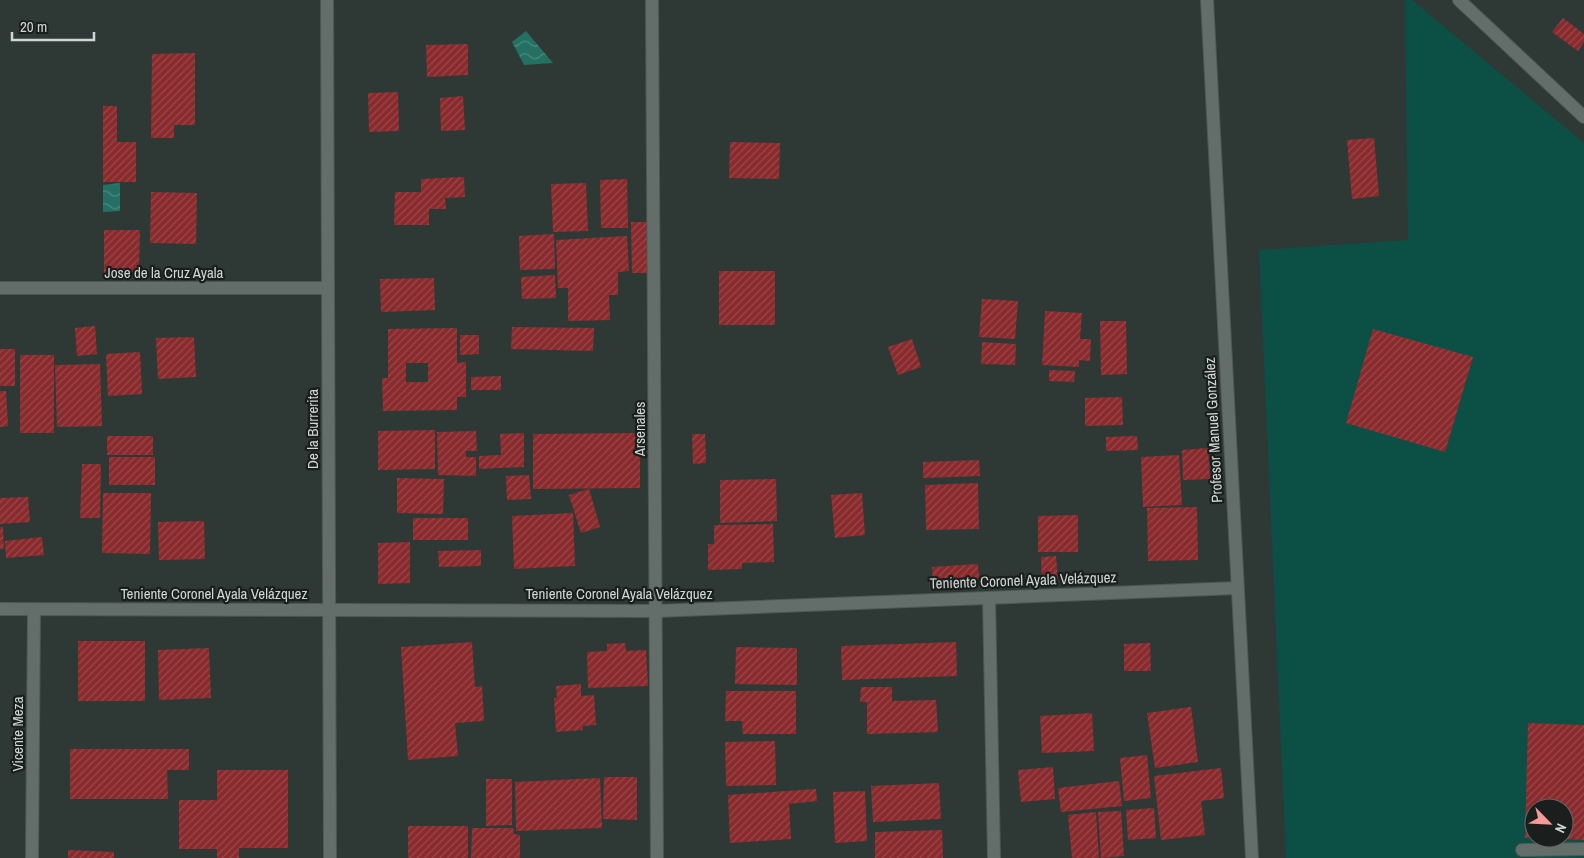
<svg xmlns="http://www.w3.org/2000/svg" width="1584" height="858" font-family="'Archivo Narrow',sans-serif">
<style>
.grass{fill:#0c4f44;fill-rule:evenodd}
.water{fill:url(#water-waves)}
.building{fill:url(#building-hatch);fill-rule:evenodd}
.lines{fill:none;stroke-linecap:round;stroke-linejoin:round}
.minor-casing{stroke:#4e5754;stroke-width:14}
.minor{stroke:#636e6b;stroke-width:12}
.labels{text-anchor:middle;dominant-baseline:central;stroke-width:4.5;stroke-linejoin:round;paint-order:stroke}
.street-label{font-size:15px;fill:#d0d6d5;stroke:#1a1f1d}
</style>
<defs>
<pattern id="water-waves" width="16" height="10" patternUnits="userSpaceOnUse" patternTransform="scale(1.25)"><rect width="16" height="10" fill="#247062"/><path d="M0 5q4-4 8 0t8 0" fill="none" stroke="#4d8a7f"/></pattern>
<pattern id="building-hatch" width="6" height="6" patternUnits="userSpaceOnUse" patternTransform="scale(1.25)"><rect width="6" height="6" fill="#892a2d"/><path d="M-1 1l2-2M0 6l6-6M5 7l2-2" fill="none" stroke="#99484b"/></pattern>
</defs>
<rect width="100%" height="100%" fill="#2e3936"/>
<path class="grass" d="M1405,0H1412L1584,143V858H1286L1259,250L1408,240ZM1534,808H1564V838H1534Z"/>
<g class="water">
<path d="M526,31L553,63L524,65L512,42Z"/>
<path d="M120,183V211L103,212V185Z"/>
</g>
<g class="building">
<path d="M1563,18L1584,34V42L1578,51L1552,32Z"/>
<path d="M468,44V75L427,77L426,45Z"/>
<path d="M195,53V125H174V138H151L152,54Z"/>
<path d="M398,92L399,131L369,132L368,93Z"/>
<path d="M463,96L465,130L441,131L440,98Z"/>
<path d="M103,106H117V142H136V182H103Z"/>
<path d="M1374,138L1379,196L1352,199L1347,140Z"/>
<path d="M730,142L780,143L779,179L729,178Z"/>
<path d="M464,177L465,197L445,198L446,209H429V225H394L395,192H421V179Z"/>
<path d="M627,179L628,228H601L600,180Z"/>
<path d="M586,183L588,231L553,232L551,184Z"/>
<path d="M151,192L197,193L196,244L150,243Z"/>
<path d="M631,222H649L650,273H632Z"/>
<path d="M104,230H140L139,272L104,273Z"/>
<path d="M554,234L555,269L520,270L519,236Z"/>
<path d="M627,236L629,271L618,272V295H609L610,320L568,321V288H558L556,240Z"/>
<rect x="719" y="271" width="56" height="54"/>
<path d="M555,275L556,298L522,299L521,277Z"/>
<path d="M434,278L435,310L381,312L380,279Z"/>
<path d="M982,299L1018,301L1015,339L979,337Z"/>
<path d="M1045,311L1082,313L1080,339H1091L1090,361L1079,360V367L1042,365Z"/>
<path d="M1100,321H1126L1127,374L1101,375Z"/>
<path d="M95,326L97,354L77,356L75,328Z"/>
<path d="M512,327L594,328L593,351L511,349Z"/>
<path d="M457,328V363L466,362V397H457V410L383,411L382,378H388V329ZM406,363H428V382H406Z"/>
<path d="M1373,329L1473,357L1445,452L1346,423Z"/>
<path d="M460,335H479V354L460,355Z"/>
<path d="M194,337L196,377L158,379L156,338Z"/>
<path d="M912,339L921,367L898,375L888,347Z"/>
<path d="M982,342L1016,344L1015,365L981,364Z"/>
<rect x="0" y="349" width="15" height="37"/>
<path d="M140,352L142,394L108,396L106,354Z"/>
<rect x="20" y="355" width="34" height="78"/>
<path d="M100,364L102,426L57,427L55,365Z"/>
<path d="M1049,370L1075,371L1074,382L1049,381Z"/>
<path d="M501,376V390H471V377Z"/>
<path d="M0,391H6L8,426L0,427Z"/>
<path d="M1122,397L1123,425L1085,426V398Z"/>
<path d="M435,430V469L378,470V431Z"/>
<path d="M476,431L477,451H466V457H476V476L438,475L437,432Z"/>
<path d="M524,433V467L479,469V456L501,455L500,434Z"/>
<path d="M640,433V488L533,489V434Z"/>
<path d="M692,434H705L706,463L693,464Z"/>
<rect x="107" y="436" width="46" height="19"/>
<path d="M1137,436L1138,450L1106,451V437Z"/>
<path d="M1208,448L1210,479L1183,480L1182,450Z"/>
<path d="M1179,455L1182,505L1143,507L1141,457Z"/>
<rect x="109" y="457" width="46" height="28"/>
<path d="M979,460L980,476L923,478V462Z"/>
<path d="M82,464H101L100,518H80Z"/>
<path d="M529,475L531,499L507,500L506,476Z"/>
<path d="M397,478L444,479L443,514L397,513Z"/>
<path d="M776,479L777,521L720,523V480Z"/>
<path d="M978,483L979,529L926,530L925,485Z"/>
<path d="M589,489L600,527L581,533L569,495Z"/>
<path d="M103,493H151L150,554L102,553Z"/>
<path d="M862,493L865,535L835,538L831,495Z"/>
<path d="M28,497L30,522L0,524V498Z"/>
<path d="M1197,507L1198,560L1148,561L1147,508Z"/>
<path d="M573,513L575,566L514,569L512,516Z"/>
<path d="M1078,515V552H1038V516Z"/>
<rect x="413" y="518" width="55" height="22"/>
<path d="M204,521L205,559L159,560L158,522Z"/>
<path d="M773,524L774,562L742,563V569L708,570V544H714V525Z"/>
<path d="M0,527H3L4,549H0Z"/>
<path d="M42,537L44,555L6,558L5,541Z"/>
<path d="M410,542V583L378,584V543Z"/>
<path d="M481,550V566L439,567L438,551Z"/>
<path d="M1056,556L1058,581L1042,583L1041,557Z"/>
<path d="M978,564L979,578L933,581L932,567Z"/>
<rect x="78" y="641" width="67" height="60"/>
<path d="M472,642L475,687L482,686L484,721L455,723L458,756L408,760L401,647Z"/>
<path d="M956,642L957,676L842,680L841,646Z"/>
<path d="M625,643L626,651L646,650L648,686L588,688L587,652L607,651V644Z"/>
<path d="M1150,643L1151,671H1124V644Z"/>
<path d="M736,647L797,648V685L735,684Z"/>
<path d="M209,648L211,698L159,700L158,650Z"/>
<path d="M581,684V696L594,695L596,725L583,726V730L556,732L554,698H557L556,686Z"/>
<path d="M861,687H892V701L936,700L938,732L867,734V702H860Z"/>
<path d="M726,691H796V734H743L742,721H725Z"/>
<path d="M1191,707L1198,762L1155,768L1147,713Z"/>
<path d="M1092,713L1094,751L1042,753L1040,716Z"/>
<path d="M1528,723L1584,725V840L1564,839V808H1534V838H1525Z"/>
<path d="M775,741L776,785L726,786L725,742Z"/>
<path d="M70,749H189V770H167L168,799H70Z"/>
<path d="M1147,755L1151,798L1124,801L1120,758Z"/>
<path d="M1053,767L1055,799L1021,802L1018,770Z"/>
<path d="M1221,768L1224,798L1201,801L1205,835L1161,840L1154,776Z"/>
<path d="M217,770H288V848H239V858H217V849H179V800H217Z"/>
<path d="M604,777H637V820L603,819Z"/>
<path d="M600,778L602,828L516,831L515,782Z"/>
<path d="M486,779H512V825L486,826Z"/>
<path d="M1119,781L1122,806L1061,812L1058,788Z"/>
<path d="M939,783L941,819L873,822L871,786Z"/>
<path d="M816,789L817,801L789,804L791,839L730,843L728,795Z"/>
<path d="M865,791L867,841L835,843L833,792Z"/>
<path d="M1154,808L1156,838L1128,840L1126,810Z"/>
<path d="M1121,811L1124,856L1101,858L1098,812Z"/>
<path d="M1096,812L1099,858H1072L1068,815Z"/>
<rect x="408" y="826" width="60" height="32"/>
<path d="M472,828H513L514,834L520,835V858H471Z"/>
<path d="M942,830L943,858H875V832Z"/>
<path d="M68,850L114,852V858H68Z"/>
</g>
<g class="lines">
<g class="minor-casing">
<g id="minor">
<path d="M327,0L330,858"/>
<path d="M652,0L657,858"/>
<path d="M1207,0L1252,858"/>
<path d="M1459,0L1584,117"/>
<path d="M0,288H328"/>
<path d="M989,598L994,858"/>
<path d="M0,609L656,611L1237,588"/>
<path d="M1522,850L1584,849"/>
<path d="M32,858L34,610"/>
</g>
</g>
<use href="#minor" class="minor"/>
</g>
<g class="labels">
<g class="street-label">
<text x="164" y="272">Jose de la Cruz Ayala</text>
<text transform="translate(312 429) rotate(-90)">De la Burrerita</text>
<text transform="translate(639 429) rotate(-90)">Arsenales</text>
<text transform="translate(1213 430) rotate(-93)">Profesor Manuel González</text>
<text transform="translate(1023 580) rotate(-2)">Teniente Coronel Ayala Velázquez</text>
<text x="214" y="593">Teniente Coronel Ayala Velázquez</text>
<text x="619" y="593">Teniente Coronel Ayala Velázquez</text>
<text transform="translate(17 734) rotate(-90)">Vicente Meza</text>
</g>
</g>
<g transform="translate(1549 823) rotate(114)"><circle r="24" fill="#1a1f1d" stroke="#636867"/>
<path d="M0-4L9 19L0 12L-9 19Z" fill="#f59b97"/>
<text y="-8" font-size="14" font-weight="bold" text-anchor="middle" fill="#d0d6d5">N</text>
</g>
<path d="M12 32v8h82v-8" fill="none" stroke="#d0d6d5" stroke-width="2.5"/>
<text x="20" y="32" font-size="15" fill="#d0d6d5" stroke="#1a1f1d" stroke-width="4" paint-order="stroke">20 m</text>
</svg>
